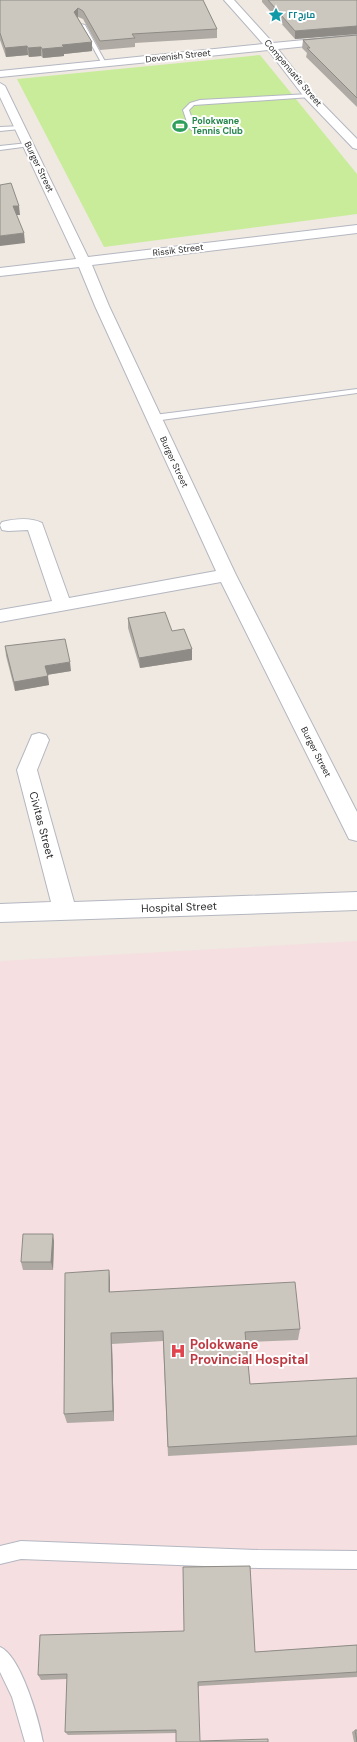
<svg xmlns="http://www.w3.org/2000/svg" width="357" height="1742" font-family="'DM Sans',Cairo,sans-serif">
<style>
.medical{fill:#f5dfe0}
.pitch{fill:#c9ec9a}
.lines{fill:none;stroke-linecap:round;stroke-linejoin:round}
.lane-casing{stroke:#b4b7c1;stroke-width:2}
.street-casing{stroke:#b4b7c1;stroke-width:2}
.lane{fill:#fff;fill-rule:evenodd}
.street{fill:#fff;fill-rule:evenodd}
.wall{fill:#afaba4}
.shaded-wall{fill:#8e8b86}
.building{fill:#cbc7bf;stroke:#8e8b86}
.labels{text-anchor:middle;dominant-baseline:central;stroke-width:4;stroke-linejoin:round;paint-order:stroke}
.far-culture-label{font-size:9px;font-weight:bold;fill:#0d838f;stroke:#fff;text-anchor:start}
.far-street-label{font-size:9px;fill:#2e2e2e;stroke:#fff}
.far-leisure-label{font-size:9px;font-weight:bold;fill:#27864d;stroke:#fff;text-anchor:start}
.street-label{font-size:11px;fill:#2e2e2e;stroke:#fff}
.near-health-label{font-size:13px;font-weight:bold;fill:#be3a42;stroke:#fff;text-anchor:start}
</style>
<rect width="100%" height="100%" fill="#efe9e1"/>
<path class="medical" d="M357,941V1742H0V961Z"/>
<path class="pitch" d="M260,55L357,174V214L104,247L17,79Z"/>
<g class="lines">
<g class="lane-casing">
<g id="lane">
<path d="M80,24L85,25L107,65L102,64Z"/>
<path d="M309,94L312,96L311,97L194,105L189,110L195,128L192,130L189,128L183,110L190,103L200,100Z"/>
<path d="M22,126V128L20,129L0,131V127Z"/>
<path d="M28,143L31,145L30,146L0,150V146Z"/>
<path d="M357,389V393L154,421L150,418L154,415Z"/>
<path d="M21,1541L258,1550L357,1551V1569L258,1568L21,1559L0,1564V1546Z"/>
<path d="M0,1647C21,1656 39,1720 43,1742H25L12,1697L0,1672Z"/>
</g>
</g>
<g class="street-casing">
<g id="street">
<path d="M224,0H234L273,43L357,35V41L278,49L313,94L357,139V149L353,148L305,98L268,50L0,77V71L263,44Z"/>
<path d="M0,83L5,86L88,257L357,225V233L92,265L109,306L236,575L357,812V841L349,839L346,833L221,582L0,622V610L52,601L28,530L8,531L2,530L0,525L2,522C15,519 30,517 42,523L69,598L216,571L95,306L79,267L0,276V268L76,259L0,97Z"/>
<path d="M39,733L46,735L49,740L37,770L74,902L357,892V910L0,922V904L51,902L17,770L32,735Z"/>
</g>
</g>
<use href="#lane" class="lane"/>
<use href="#street" class="street"/>
</g>
<g class="wall">
<path d="M0,0H203L217,29V38L135,43V47L100,50L83,19L78,17V18L92,42V51L64,54V56L43,58L41,56L29,57L28,55L6,57L0,40Z"/>
<path d="M262,0H357V34L295,39L262,2Z"/>
<path d="M357,35V107L306,57L307,53L302,48L303,40Z"/>
<path d="M128,618L172,631L192,649V660L140,668L128,628Z"/>
<path d="M5,646L71,671L47,675L49,685L15,691L6,656Z"/>
<path d="M54,1241L53,1270H23L21,1262Z"/>
<path d="M109,1270L110,1281V1292L300,1329L298,1340L246,1342L250,1384L357,1378V1445L168,1456L163,1341L112,1344L114,1421L67,1423L64,1414Z"/>
<path d="M357,1645V1677L199,1686L176,1742V1733L68,1735L65,1732L67,1679L41,1680L38,1675L255,1652Z"/>
<path d="M355,1730L357,1742H354L352,1732Z"/>
</g>
<g class="shaded-wall">
<path d="M78,8V17L75,21L74,12Z"/>
<path d="M357,26V34L295,39V31Z"/>
<path d="M92,42V51L64,54V56L43,58L42,49L62,45Z"/>
<path d="M27,46L28,55L6,57L5,48Z"/>
<path d="M41,47V56L29,57L28,48Z"/>
<path d="M13,206H19L20,215H13Z"/>
<path d="M24,233L25,243L0,246V236Z"/>
<path d="M192,649V660L140,668L139,658Z"/>
<path d="M70,662L71,671L46,675L45,666Z"/>
<path d="M48,676L49,685L15,691L14,682Z"/>
<path d="M53,1234L54,1241L53,1270L51,1262Z"/>
<path d="M109,1270L110,1281V1303L109,1292Z"/>
<path d="M111,1333L112,1344L114,1421L113,1411Z"/>
</g>
<g class="building">
<path d="M0,0H203L217,29L132,34L135,38L100,41L83,11L78,8L74,12L92,42L62,45L64,47L42,49L41,47L28,48L27,46L5,48L0,33Z"/>
<path d="M268,0H357V26L295,31Z"/>
<path d="M357,35V98L307,48H310L303,40Z"/>
<path d="M11,183L19,206H13L24,233L0,236V185Z"/>
<path d="M165,612L172,631L184,629L192,649L139,658L128,618Z"/>
<path d="M65,639L70,662L45,666L48,676L14,682L5,646Z"/>
<path d="M23,1234H53L51,1262H21Z"/>
<path d="M109,1270V1292L295,1282L300,1329L245,1332L250,1384L357,1378V1436L168,1447L163,1331L111,1333L113,1411L64,1414L65,1273Z"/>
<path d="M250,1566L255,1652L357,1645V1672L198,1682L200,1741L268,1739V1742H176V1730L65,1732L67,1674L38,1675L40,1635L184,1631L183,1567Z"/>
<path d="M355,1730H357V1742Z"/>
</g>
<defs>
<g id="sight-bare" transform="scale(1.2)"><path d="M0-6L1.8-2.2L6-1.7L2.9 1.2L3.7 5.4L0 3.3L-3.7 5.4L-2.9 1.2L-6-1.7L-1.8-2.2Z" fill="#0f9aa8" stroke="#fff" stroke-width="2.5" paint-order="stroke"/></g>
<g id="stadium-bare" transform="scale(1.2)"><path d="M0-5a6.5 5 0 1 0 0 10a6.5 5 0 1 0 0-10ZM-3.5-1.8h7v3.6h-7Z" fill="#2e9e5b" stroke="#fff" stroke-width="2.5" paint-order="stroke"/></g>
<g id="hospital-bare" transform="scale(1.2)"><path d="M-5-5h3v3.5h4V-5h3V5h-3V1.5h-4V5h-3Z" fill="#e0444e" stroke="#fff" stroke-width="2.5" paint-order="stroke"/></g>
</defs>
<g fill-rule="evenodd">
<use href="#sight-bare" x="276" y="15"/>
<use href="#stadium-bare" x="180" y="126"/>
<use href="#hospital-bare" x="178" y="1351"/>
</g>
<g class="labels">
<g class="far-culture-label">
<text x="288" y="15">۲۲مارچ</text>
</g>
<g class="far-street-label">
<text transform="translate(178 56) rotate(-6)">Devenish Street</text>
<text transform="translate(293 73) rotate(50)">Compensatie Street</text>
<text transform="translate(39 167) rotate(64)">Burger Street</text>
<text transform="translate(178 250) rotate(-7)">Rissik Street</text>
<text transform="translate(174 462) rotate(65)">Burger Street</text>
<text transform="translate(316 752) rotate(63)">Burger Street</text>
</g>
<g class="far-leisure-label">
<text x="192" y="121">Polokwane<tspan x="192" dy="10">Tennis Club</tspan></text>
</g>
<g class="street-label">
<text transform="translate(42 825) rotate(75)">Civitas Street</text>
<text transform="translate(179 907) rotate(-2)">Hospital Street</text>
</g>
<g class="near-health-label">
<text x="190" y="1344">Polokwane<tspan x="190" dy="15">Provincial Hospital</tspan></text>
</g>
</g>
</svg>
